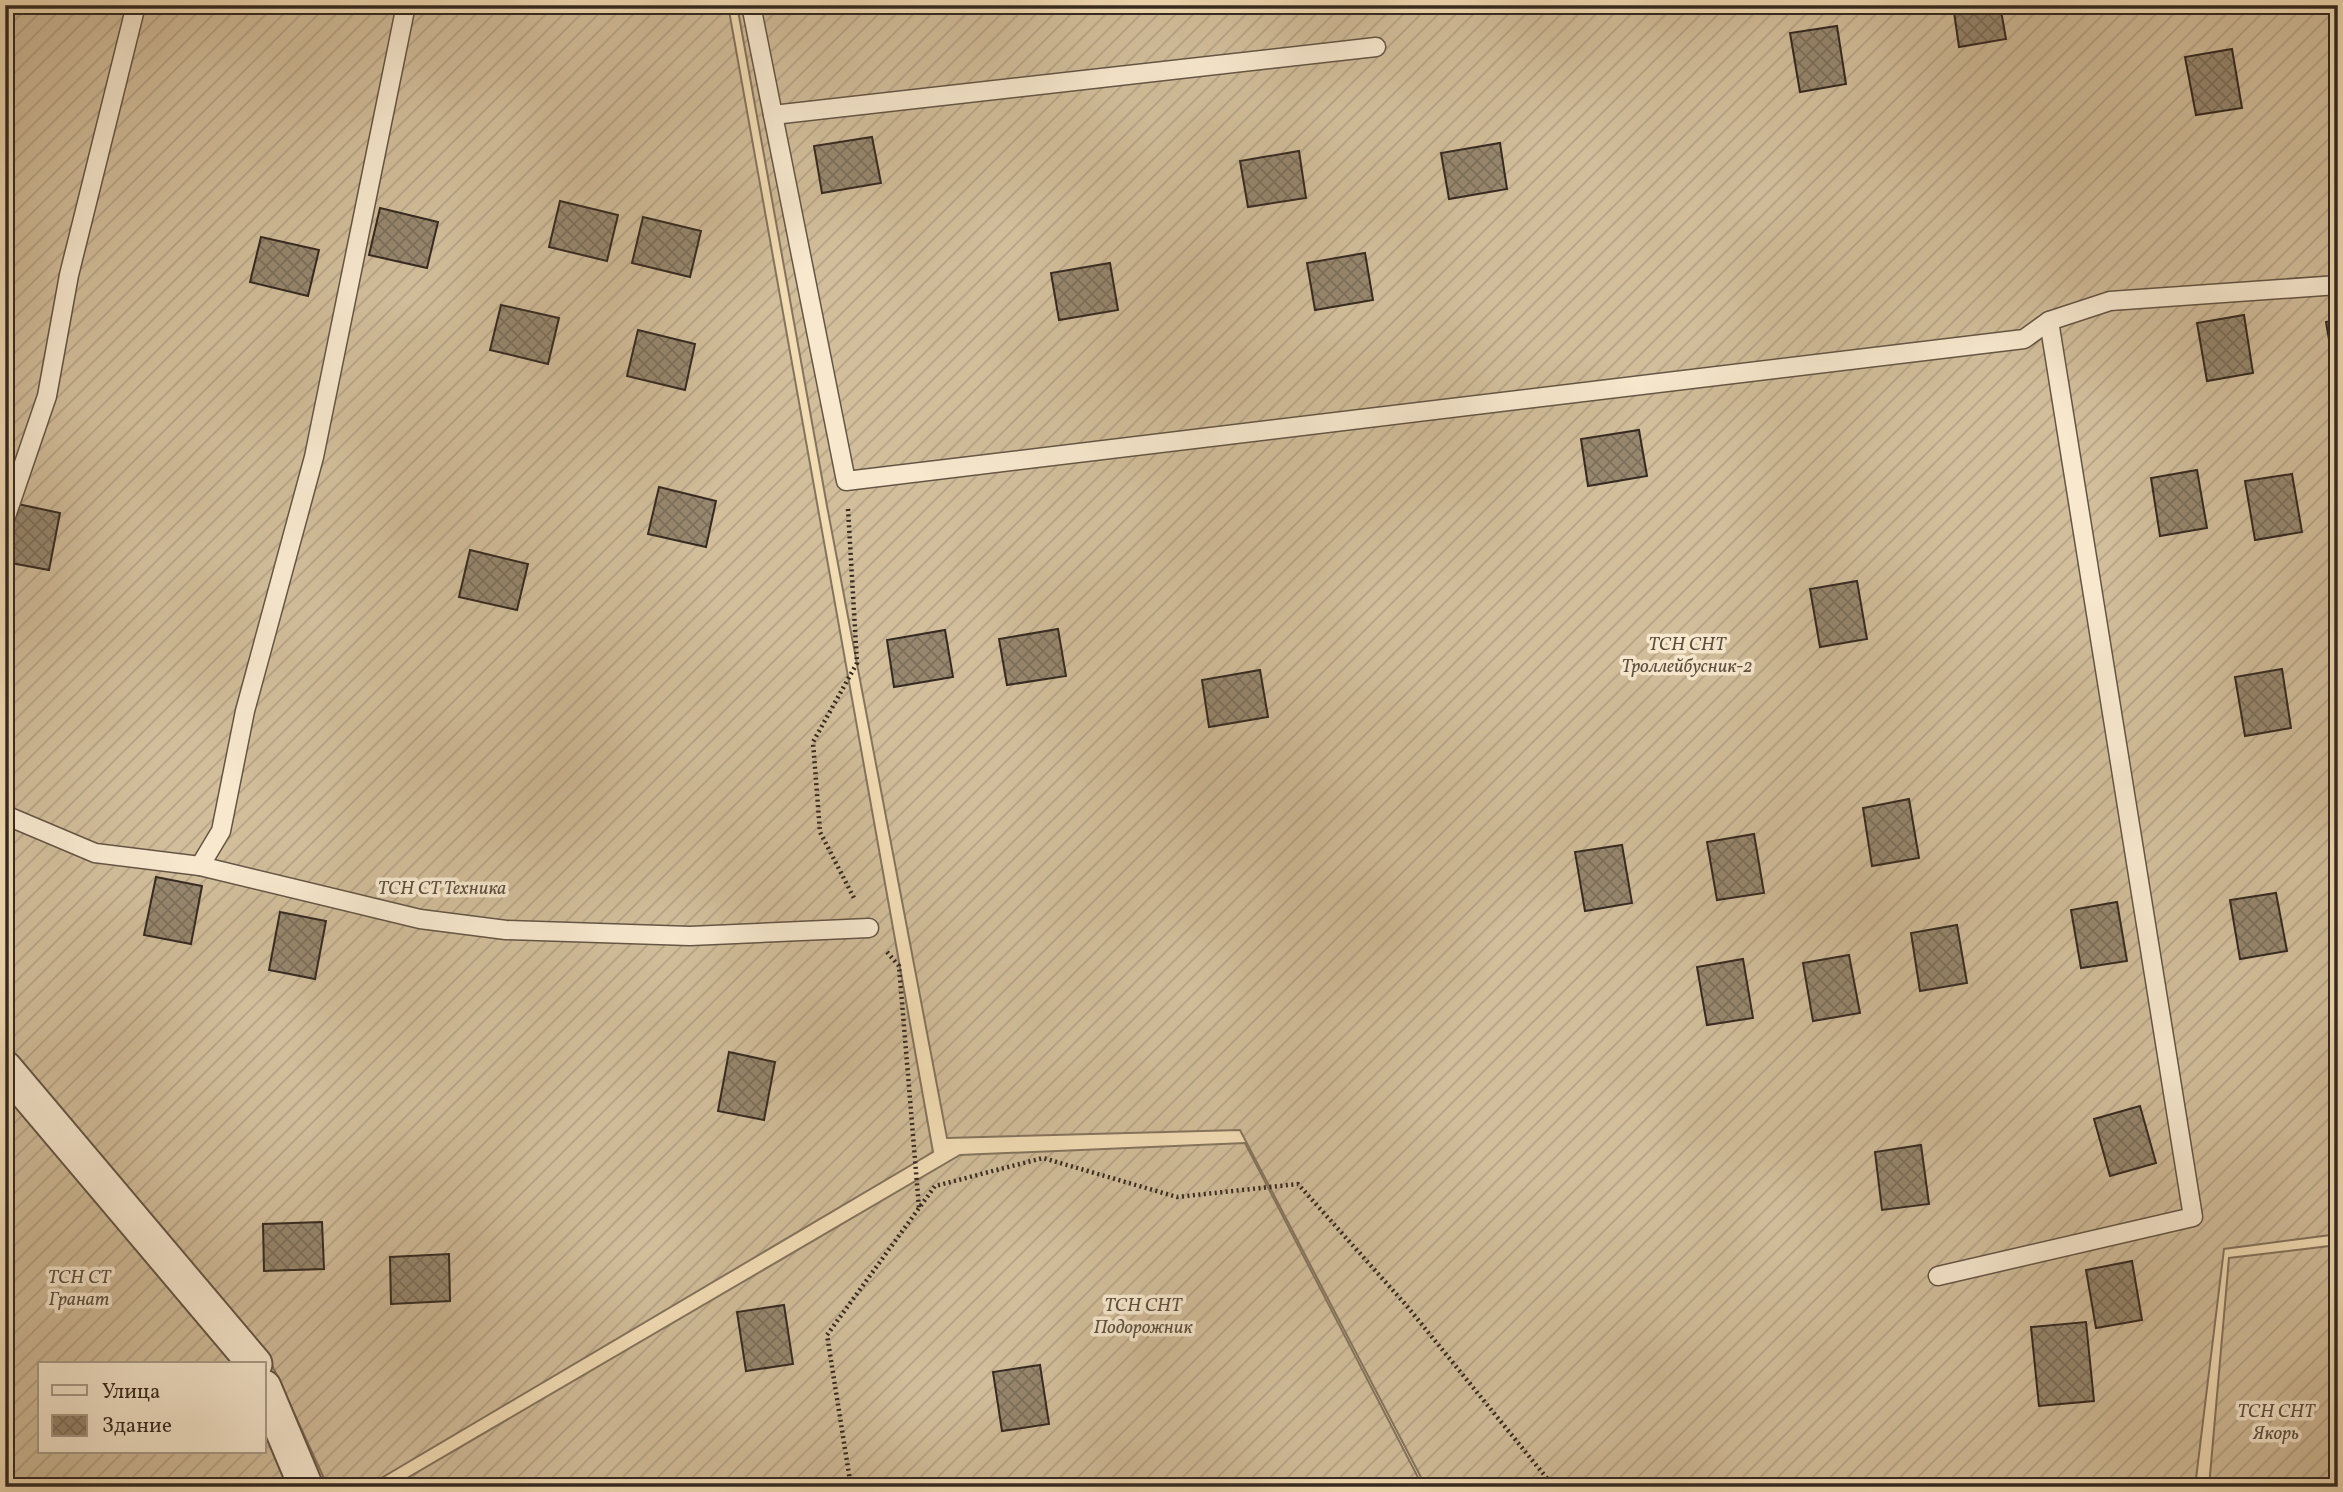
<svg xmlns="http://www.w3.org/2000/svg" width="2343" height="1492" font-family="Vollkorn,serif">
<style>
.garden{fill:url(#garden-furrows);stroke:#84745e;stroke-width:2}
.building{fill:url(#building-cross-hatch);stroke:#352a22;stroke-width:2}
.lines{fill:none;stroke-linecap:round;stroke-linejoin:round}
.lane-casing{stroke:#645646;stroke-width:21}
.street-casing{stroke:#645646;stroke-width:37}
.path{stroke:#352a22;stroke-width:4.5;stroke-dasharray:2 3.5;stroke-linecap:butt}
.lane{stroke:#f7e8ce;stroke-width:18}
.street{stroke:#f7e8ce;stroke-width:33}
.labels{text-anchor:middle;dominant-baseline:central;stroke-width:7;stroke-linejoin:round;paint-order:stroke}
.park-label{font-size:19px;font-style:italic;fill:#5c4f40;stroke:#f7e8ce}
</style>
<defs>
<pattern id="garden-furrows" width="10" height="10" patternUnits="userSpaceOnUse" patternTransform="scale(1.75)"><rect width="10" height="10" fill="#d2be9b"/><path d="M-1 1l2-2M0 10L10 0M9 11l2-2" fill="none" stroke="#b5a385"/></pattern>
<pattern id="building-cross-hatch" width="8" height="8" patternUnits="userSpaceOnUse" patternTransform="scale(1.75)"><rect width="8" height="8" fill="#97876e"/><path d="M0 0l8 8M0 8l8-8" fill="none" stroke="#7c6f5a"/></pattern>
</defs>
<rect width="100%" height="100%" fill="#f2dcb4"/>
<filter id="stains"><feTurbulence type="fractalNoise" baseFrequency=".00286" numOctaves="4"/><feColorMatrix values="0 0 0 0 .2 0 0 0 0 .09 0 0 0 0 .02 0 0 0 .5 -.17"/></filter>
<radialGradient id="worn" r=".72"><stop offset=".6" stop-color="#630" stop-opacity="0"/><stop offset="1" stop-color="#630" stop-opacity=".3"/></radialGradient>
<g class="garden">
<path d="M5,5H728L933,1152L366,1487H328L272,1365L5,1048Z"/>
<path d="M737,5H2338V1234L2224,1249L2195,1487H1426L1240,1130L947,1138L827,506Z"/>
<path d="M5,1089L238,1364H40V1452H264V1420L293,1487H5Z"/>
<path d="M1245,1143L1423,1487H392L960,1155Z"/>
<path d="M2338,1245V1487H2209L2229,1258Z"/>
</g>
<g class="building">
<path d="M1953,5H2000L2006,39L1959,47Z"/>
<path d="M1837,26L1846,84L1800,92L1790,33Z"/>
<path d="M2232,49L2242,108L2196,115L2185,57Z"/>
<path d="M872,137L881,183L822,193L814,146Z"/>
<path d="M1500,143L1507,189L1449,199L1441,153Z"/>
<path d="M1299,151L1306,198L1248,207L1240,161Z"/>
<path d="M560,201L618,215L607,261L549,247Z"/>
<path d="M380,208L438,222L427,268L369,255Z"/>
<path d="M643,217L701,231L690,277L632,263Z"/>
<path d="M261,237L319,250L308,296L250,282Z"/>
<path d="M1365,253L1373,300L1315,310L1307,263Z"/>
<path d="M1110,263L1118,310L1059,320L1051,273Z"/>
<path d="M501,305L559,318L548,364L490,350Z"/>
<path d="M2244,315L2253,373L2207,381L2197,323Z"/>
<path d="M2338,320V380H2336L2326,322Z"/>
<path d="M638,330L695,344L685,390L627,376Z"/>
<path d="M1639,430L1647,476L1588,486L1581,439Z"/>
<path d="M2197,470L2207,528L2160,536L2151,478Z"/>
<path d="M2292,474L2302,532L2255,540L2245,481Z"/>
<path d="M659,487L716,501L706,547L648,534Z"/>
<path d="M13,503L60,513L49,570L5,562V545Z"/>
<path d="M470,550L528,564L517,610L459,597Z"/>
<path d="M1857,581L1867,639L1820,647L1810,589Z"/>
<path d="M1058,629L1066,676L1007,685L999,639Z"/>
<path d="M945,630L953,677L894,687L887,640Z"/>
<path d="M2282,669L2291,728L2245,736L2235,677Z"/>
<path d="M1260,670L1268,717L1209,727L1202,680Z"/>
<path d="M1909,799L1919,858L1872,866L1863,808Z"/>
<path d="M1754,834L1764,893L1717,900L1707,842Z"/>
<path d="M1622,845L1632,903L1585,911L1575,852Z"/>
<path d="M156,877L202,886L191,944L144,935Z"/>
<path d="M2276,893L2287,951L2240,959L2230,900Z"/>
<path d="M2117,902L2127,961L2081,968L2071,910Z"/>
<path d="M280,912L326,921L315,979L269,970Z"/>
<path d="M1957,925L1967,983L1920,991L1911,933Z"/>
<path d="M1849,955L1860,1013L1813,1021L1803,963Z"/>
<path d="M1743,959L1753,1018L1707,1025L1697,967Z"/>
<path d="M729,1052L775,1062L764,1120L718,1111Z"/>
<path d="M2140,1106L2156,1163L2110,1176L2094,1119Z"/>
<path d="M1921,1145L1929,1204L1882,1210L1875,1152Z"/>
<path d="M322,1222L324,1269L264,1271L263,1224Z"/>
<path d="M449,1254L450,1301L391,1304L390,1257Z"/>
<path d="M2132,1261L2142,1320L2096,1328L2086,1270Z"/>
<path d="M784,1305L793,1364L746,1371L737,1312Z"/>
<path d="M2086,1322L2094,1401L2039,1406L2031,1327Z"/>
<path d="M1040,1365L1049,1424L1002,1431L993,1372Z"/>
</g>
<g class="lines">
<g class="lane-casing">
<g id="lane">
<path d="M751,5L773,115L1376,47"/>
<path d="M773,115L846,481L2024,339L2049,321"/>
<path d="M5,519L47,396L69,275L136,5"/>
<path d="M5,815L95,853L200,866L420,919L506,930L690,936L869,928"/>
<path d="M200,866L221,831L245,711L314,457L406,5"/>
<path d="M1938,1276L2193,1217L2049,321L2110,301L2338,285"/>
</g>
</g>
<g class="street-casing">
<g id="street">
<path d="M5,1068L255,1364"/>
<path d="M264,1387L306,1487"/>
</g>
</g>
<g class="path">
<path d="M848,509L857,663L813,742L820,832L855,900"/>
<path d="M887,952L899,966L919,1208"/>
<path d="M851,1487L827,1335L935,1186L1043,1158L1177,1197L1298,1184L1406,1305L1554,1487"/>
</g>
<use href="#lane" class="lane"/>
<use href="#street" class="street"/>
</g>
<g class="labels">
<g class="park-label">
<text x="1687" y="645">ТСН СНТ<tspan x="1687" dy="22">Троллейбусник-2</tspan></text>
<text x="442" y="889">ТСН СТ Техника</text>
<text x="79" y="1278">ТСН СТ<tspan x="79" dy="22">Гранат</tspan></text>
<text x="1143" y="1306">ТСН СНТ<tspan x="1143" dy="22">Подорожник</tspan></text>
<text x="2276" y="1412">ТСН СНТ<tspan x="2276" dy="22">Якорь</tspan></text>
</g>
</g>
<rect width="2343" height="1492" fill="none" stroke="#f2dcb4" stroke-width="28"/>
<rect x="7" y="7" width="2329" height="1478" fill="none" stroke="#352a22" stroke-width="3.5"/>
<rect x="14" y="14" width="2315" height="1464" fill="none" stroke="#352a22" stroke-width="2"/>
<rect x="38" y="1362" width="228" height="91" fill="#f7e8ce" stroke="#a99c89" stroke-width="2"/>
<rect x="52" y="1385" width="35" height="10" fill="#f7e8ce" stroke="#a99c89" stroke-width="2"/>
<text x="102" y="1398" font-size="21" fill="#352a22">Улица</text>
<rect x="52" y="1415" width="35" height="21" fill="url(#building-cross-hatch)" stroke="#a99c89" stroke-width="2"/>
<text x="102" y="1432" font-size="21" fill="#352a22">Здание</text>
<rect width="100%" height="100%" filter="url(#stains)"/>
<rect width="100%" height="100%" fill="url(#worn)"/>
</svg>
